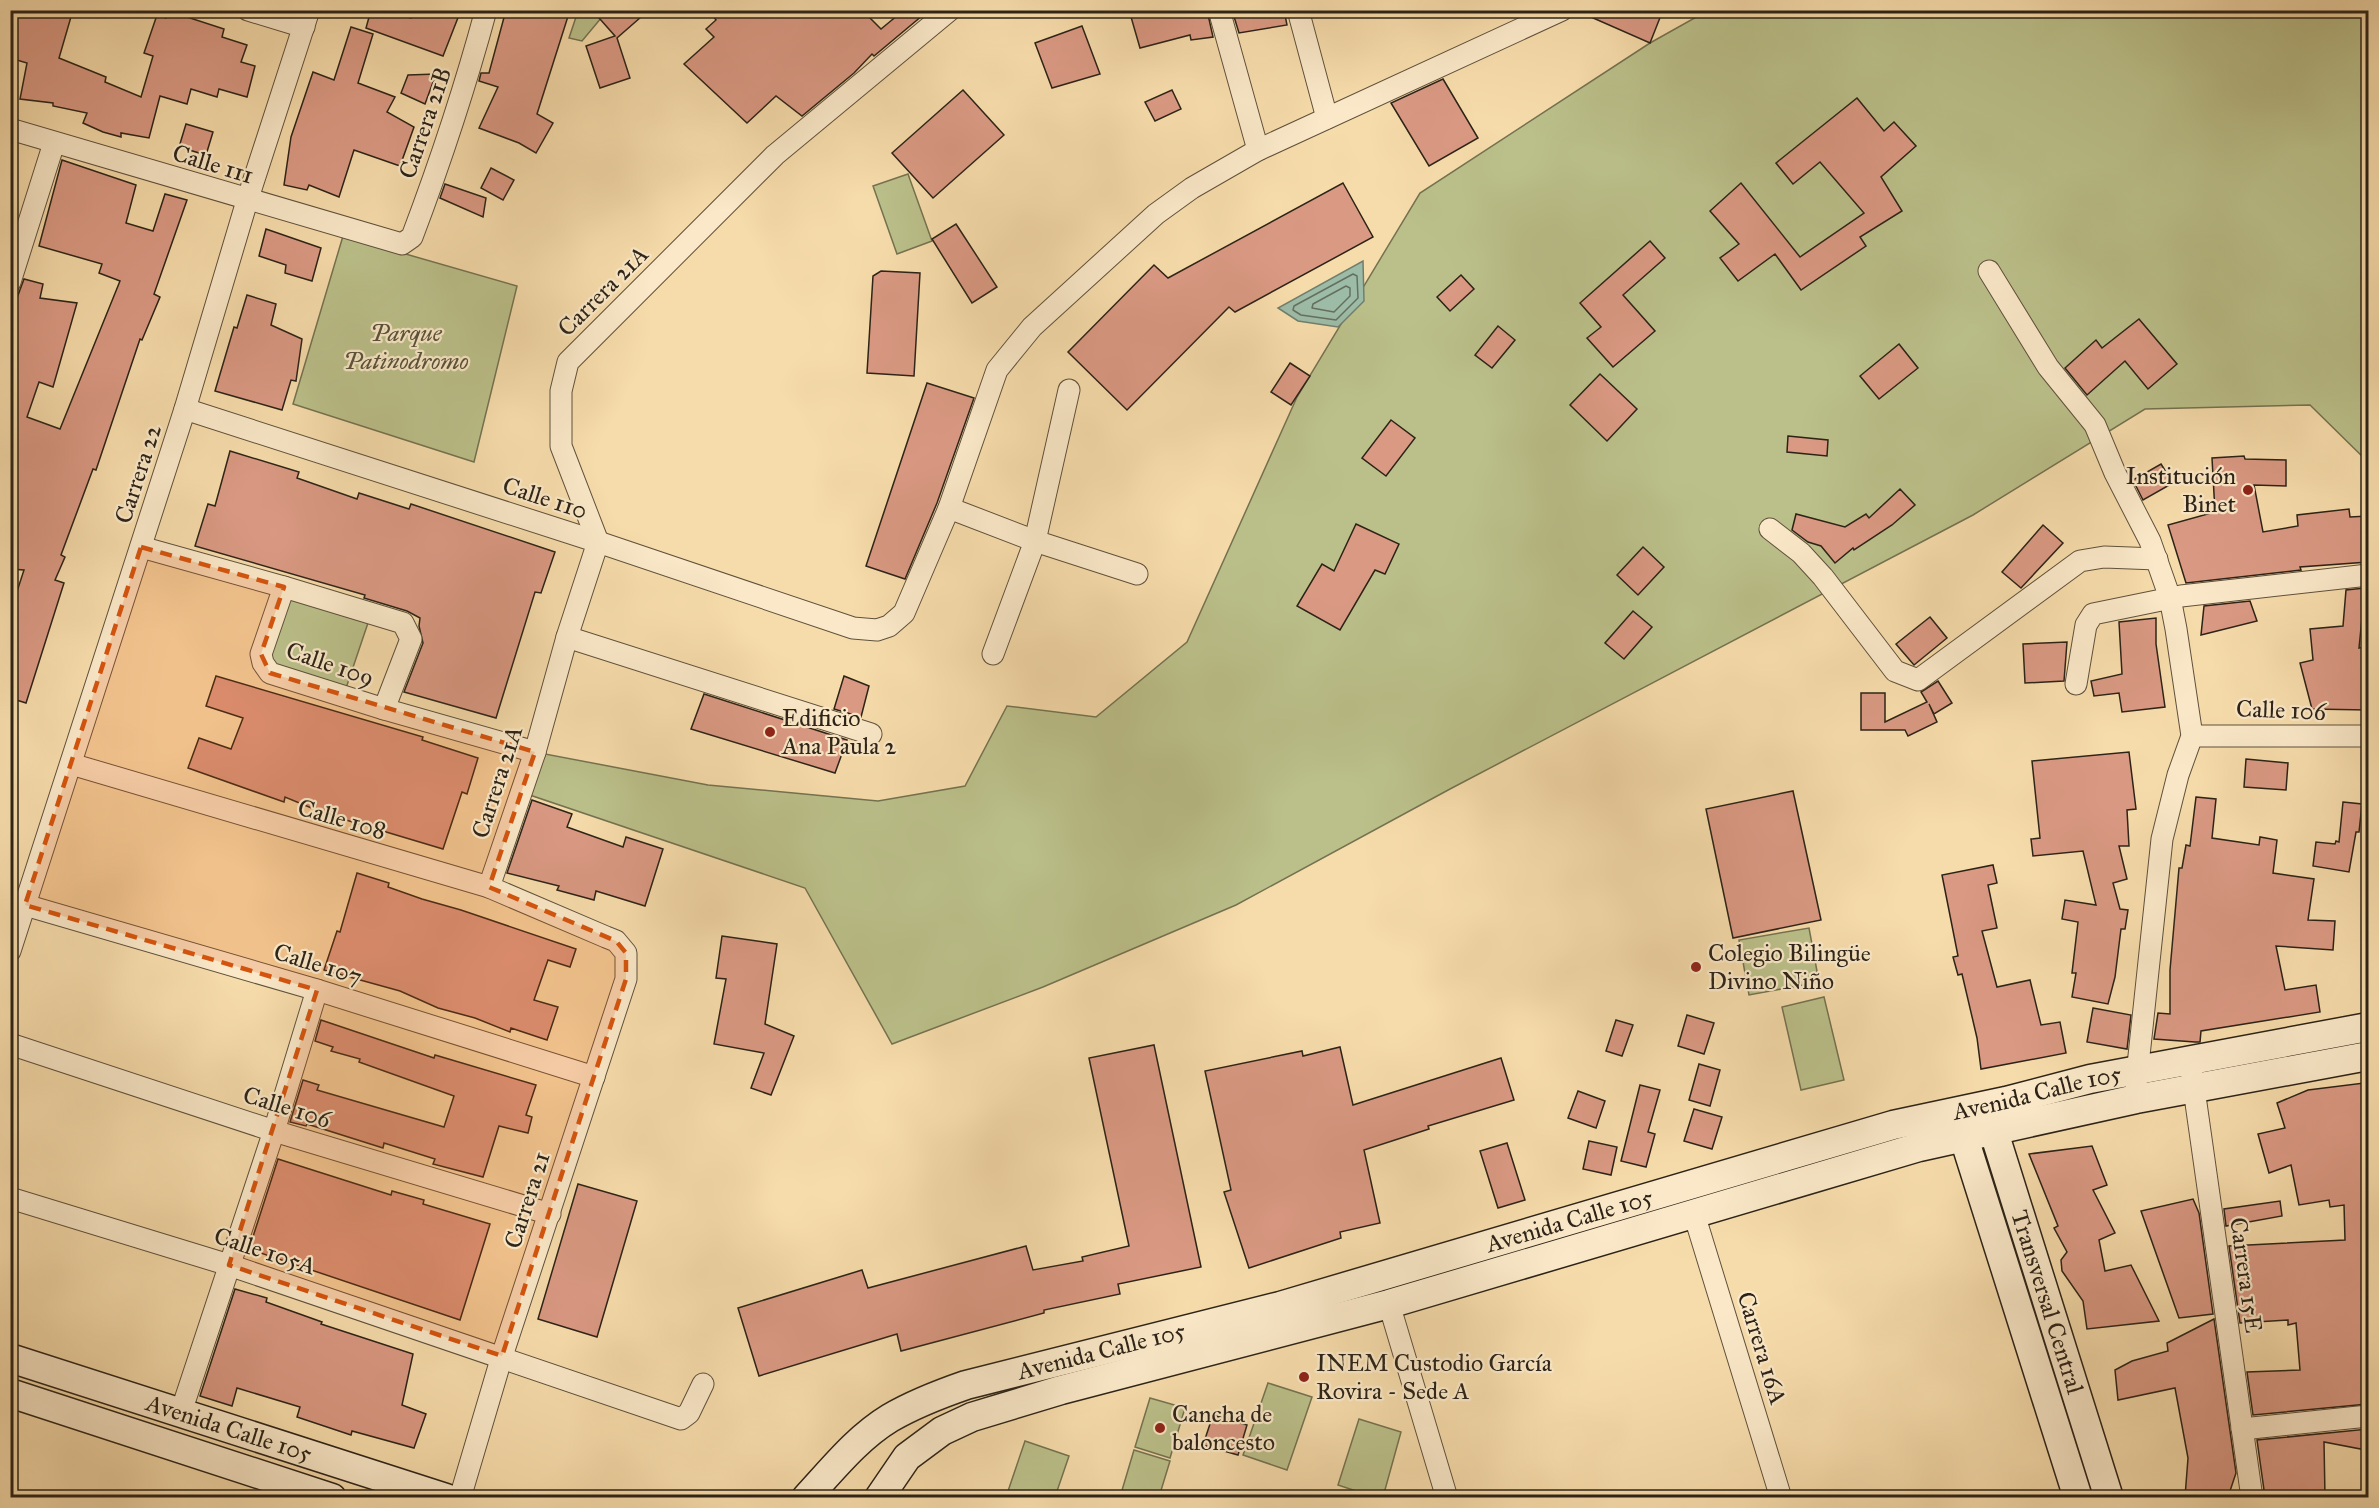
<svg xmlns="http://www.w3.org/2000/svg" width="2379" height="1508" font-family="'IM FELL Great Primer',serif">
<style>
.green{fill:#bbc08a;stroke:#747250;stroke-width:1.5}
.water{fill:#9dbca7;stroke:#707f6d;stroke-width:1.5}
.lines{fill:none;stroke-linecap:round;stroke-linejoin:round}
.shore{stroke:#64705f;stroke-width:1.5}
.building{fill:#da9983;stroke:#2c2317;stroke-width:1.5}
.street-casing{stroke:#5f513c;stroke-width:23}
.secondary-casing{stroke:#2c2317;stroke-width:31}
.street{stroke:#fae8c8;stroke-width:21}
.secondary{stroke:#fae8c8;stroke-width:28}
.marked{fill:#d5540d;fill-opacity:0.2;stroke:#d5540d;stroke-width:4.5;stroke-dasharray:12 8;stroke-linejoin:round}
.poi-dot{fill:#8f2418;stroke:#fae8c8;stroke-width:2}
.labels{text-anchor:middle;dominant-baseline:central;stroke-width:4.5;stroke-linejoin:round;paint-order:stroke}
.street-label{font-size:24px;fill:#2c2317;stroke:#fae8c8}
.park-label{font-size:24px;font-style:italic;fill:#57523a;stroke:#fae8c8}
.poi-label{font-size:24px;fill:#2c2317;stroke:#fae8c8;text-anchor:start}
</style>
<rect width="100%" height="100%" fill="#f7dcab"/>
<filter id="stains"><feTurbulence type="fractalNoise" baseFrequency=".00333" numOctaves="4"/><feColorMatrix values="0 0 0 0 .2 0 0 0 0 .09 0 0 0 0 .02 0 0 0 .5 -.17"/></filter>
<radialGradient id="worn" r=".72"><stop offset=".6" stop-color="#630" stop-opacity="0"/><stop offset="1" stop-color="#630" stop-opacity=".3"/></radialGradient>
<g class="green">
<path d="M578,11H607L582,41L569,38Z"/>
<path d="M1707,11H2368V462L2310,405L2145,409L1973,515L1450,789L1236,905L1043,987L892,1044L805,888L515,790L540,753L708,785L878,801L965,786L1007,706L1096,717L1187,642L1297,397L1420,193L1650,43Z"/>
<path d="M908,174L932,241L897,254L873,186Z"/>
<path d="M343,236L517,286L474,462L293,404Z"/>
<path d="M288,592L370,617L343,697L263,671Z"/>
<path d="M1809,928L1819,982L1749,995L1739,940Z"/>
<path d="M1824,997L1844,1080L1801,1090L1782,1007Z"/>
<path d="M1268,1383L1312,1397L1287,1470L1243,1455Z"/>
<path d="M1150,1398L1185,1408L1170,1458L1135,1447Z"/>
<path d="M1359,1419L1401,1432L1383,1497H1374L1338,1485Z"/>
<path d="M1025,1441L1069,1456L1055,1497H1006Z"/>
<path d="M1134,1450L1170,1461L1159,1497H1120Z"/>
</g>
<path class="water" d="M1363,261L1364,301L1338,327L1298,321L1278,308Z"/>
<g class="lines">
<g class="shore">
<path d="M1353,274L1357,276L1358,298L1336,320L1301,315L1293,310L1294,306Z"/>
<path d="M1346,286L1350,288V296L1334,312L1312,308L1313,304Z"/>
</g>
</g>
<g class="building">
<path d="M13,10H73L59,58L106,77L105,82L141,97L153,56L144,53L157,15L166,18L168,10L188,13L187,17L224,29L222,37L247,45L241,62L255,66L247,97L219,89L217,97L191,89L187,104L160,96L149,138L121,133V137L103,132L83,123L87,113L53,106V103L20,99L27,63L10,58Z"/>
<path d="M371,10H387L411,18L413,10H461L443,56L366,28Z"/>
<path d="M506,10H570L537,114L553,123L536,153L519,143L479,128L498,87L479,81L481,73H489Z"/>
<path d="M592,10H649L617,38L630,78L600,88L586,46L615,36Z"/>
<path d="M709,10H862L881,29L904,10H929L874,56L872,54L854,73L802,116L776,96L747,123L684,64L714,37L706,29L716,20Z"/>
<path d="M1129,10H1207L1213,37L1191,40L1190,35L1140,48Z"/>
<path d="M1232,10H1284L1287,25L1239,33Z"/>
<path d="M1575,10H1663L1650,43Z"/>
<path d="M1082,26L1100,74L1052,88L1035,43Z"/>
<path d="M351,27L373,34L358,83L395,97L387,112L414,127L400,166L354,150L339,197L309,185L307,190L284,185L291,137L313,72L334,80Z"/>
<path d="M436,74L425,104L401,93L408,75Z"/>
<path d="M1443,79L1478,138L1429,166L1391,103Z"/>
<path d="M963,90L1004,135L933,198L892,153Z"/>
<path d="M1172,90L1181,109L1155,121L1145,102Z"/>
<path d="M1857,98L1884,131L1894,122L1916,146L1881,177L1902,211L1860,237L1866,246L1801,290L1775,254L1738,281L1720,258L1739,244L1710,211L1741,183L1800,257L1864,213L1820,162L1793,184L1776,163Z"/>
<path d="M186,124L213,132L206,155L179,147Z"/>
<path d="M62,160L136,185L126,223L153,231L165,194L187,200L154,294L160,297L142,340L140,339L96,470L93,469L61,555L65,557L55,580L64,583L26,703L10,698V613L24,570L10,569V317L24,279L43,284L40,298L77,303L53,387L39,382L27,417L60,429L120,281L99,273L102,264L39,246Z"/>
<path d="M491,168L514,180L503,200L481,188Z"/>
<path d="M1343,183L1373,237L1235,312L1229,307L1127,410L1068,352L1154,265L1168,278Z"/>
<path d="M445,184L486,198L483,217L440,198Z"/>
<path d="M956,224L997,287L972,303L932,239Z"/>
<path d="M266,229L321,248L312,281L285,273L286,265L259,256Z"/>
<path d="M1650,241L1665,258L1623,295L1655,331L1613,367L1587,338L1601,327L1580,303Z"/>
<path d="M881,271L920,273L914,376L867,373L873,276Z"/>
<path d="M1461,275L1474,289L1450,311L1437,297Z"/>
<path d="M247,295L276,304L271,325L302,339L296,381L291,380L282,410L215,391L234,327L237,328Z"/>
<path d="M2139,319L2177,364L2148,389L2125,361L2087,395L2065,368L2096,340L2102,348Z"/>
<path d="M1498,326L1515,340L1492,368L1475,355Z"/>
<path d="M1899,344L1918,368L1879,399L1860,376Z"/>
<path d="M1290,363L1310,376L1291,405L1271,392Z"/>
<path d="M1600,374L1637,409L1607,441L1570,405Z"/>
<path d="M927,383L974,398L937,503L905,579L866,566Z"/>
<path d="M1391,420L1415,438L1386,476L1362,458Z"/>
<path d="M1788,436L1828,440L1827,456L1787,452Z"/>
<path d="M230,451L299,472L297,478L357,499L359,493L409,509L411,504L555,552L541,593L535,592L496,718L404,692L423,643L419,626L420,618L407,611L364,598L365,595L195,546L208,504L215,506Z"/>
<path d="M2244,456L2245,459L2286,460V486L2254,485L2263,532L2298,526L2297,515L2349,509L2350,517L2368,516V562L2300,567L2301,570L2186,583L2168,525L2215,512L2212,458Z"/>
<path d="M2161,464L2173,483L2143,500L2133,480Z"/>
<path d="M1900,489L1915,505L1892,525L1854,550L1853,548L1835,563L1821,546L1808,542L1792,530L1796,514L1845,527L1866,514L1869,518Z"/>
<path d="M1356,524L1399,544L1385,574L1375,570L1340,630L1297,606L1322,564L1334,571Z"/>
<path d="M2043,525L2063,543L2021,588L2002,572Z"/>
<path d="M1643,547L1664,567L1638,595L1617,575Z"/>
<path d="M2365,588L2359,648L2368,646V710L2312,709L2300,663L2313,660L2310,629L2343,626L2346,590Z"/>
<path d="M2250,601L2257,621L2201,635L2204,606Z"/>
<path d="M1633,611L1652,627L1624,659L1605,643Z"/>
<path d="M1930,617L1947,638L1914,665L1896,644Z"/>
<path d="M2156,618V644L2165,707L2122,712L2119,693L2094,696L2091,681L2122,674L2119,622Z"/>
<path d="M2067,642L2064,681L2025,683L2023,644Z"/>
<path d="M216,676L423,737L422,740L478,758L467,794L462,792L443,849L326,814L285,797L284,802L188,768L199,738L231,749L243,718L206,706Z"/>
<path d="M844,676L869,686L861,717L834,709Z"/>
<path d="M1938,681L1952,703L1934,714L1929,704L1937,722L1908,736L1905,730H1861V693H1885V722L1927,702L1921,692Z"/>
<path d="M704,694L847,740L835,773L691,729Z"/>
<path d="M2129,752L2136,809L2127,810L2129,846H2119L2127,879L2113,883L2120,909L2128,910L2125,929H2121L2115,977L2108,1004L2072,997L2076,973H2072L2078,922L2062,919L2065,900L2096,905L2083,851L2033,856L2031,839L2040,838L2032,761Z"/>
<path d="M2246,759L2288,763L2286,790L2244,787Z"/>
<path d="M1793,791L1821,920L1733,938L1706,809Z"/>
<path d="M2196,797L2216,799L2212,838L2259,845L2260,837L2277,840L2273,873L2314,879L2308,920L2335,921L2333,950L2276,946L2285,990L2316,985L2320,1012L2201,1031L2200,1042H2195L2154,1039L2158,1013L2170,1014V970L2179,868H2182L2186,845L2190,846Z"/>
<path d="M532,800L572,814L567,827L623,847L626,837L663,849L645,906L596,891L594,900L557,890L559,886L507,873Z"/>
<path d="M2343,802L2362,804L2359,832H2356L2349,872L2313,866L2316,842L2335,844L2336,841L2339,842Z"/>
<path d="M1993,865L1997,883L1988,885L1997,928L1982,931L1997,987L2030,980L2041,1025L2060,1022L2066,1053L1981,1069L1977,1038L1962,974L1958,975L1953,957L1958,956L1942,875Z"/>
<path d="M357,873L389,883L388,887L422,899L461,910L576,949L570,967L548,960L534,1000L558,1007L547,1040L511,1028L510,1032L475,1018L438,1008L400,991L324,970L337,931L340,932Z"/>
<path d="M722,936L777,944L765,1024L794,1036L771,1095L751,1088L764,1053L714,1044L726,979L716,978Z"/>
<path d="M2093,1008L2131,1015L2127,1049L2087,1042Z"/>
<path d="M1687,1015L1714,1023L1704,1054L1678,1046Z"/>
<path d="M321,1020L434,1058L435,1055L536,1085L526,1115L532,1117L528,1133L499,1126L483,1177L433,1164L435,1159L384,1143L383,1148L307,1124L306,1126L290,1122L303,1080L319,1085L317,1090L444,1127L454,1096L359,1062L360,1059L331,1051L333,1047L315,1041Z"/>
<path d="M1616,1020L1633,1025L1622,1056L1606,1051Z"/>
<path d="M1154,1045L1201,1267L1118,1284L1120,1294L1044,1310V1313L901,1351L897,1334L759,1376L738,1308L862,1270L868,1288L1026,1246L1033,1270L1083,1261L1082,1257L1129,1246L1089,1058Z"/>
<path d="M1340,1047L1353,1105L1501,1058L1514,1100L1428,1126L1429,1129L1364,1150L1380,1223L1340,1232L1341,1238L1249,1268L1224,1192L1231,1190L1205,1071L1302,1051L1303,1056Z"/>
<path d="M1699,1064L1720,1070L1710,1106L1689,1100Z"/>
<path d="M2364,1083L2368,1107V1404L2253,1415L2247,1372L2300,1370L2296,1323L2288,1325V1320L2240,1323L2229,1246L2345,1240L2344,1205L2330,1207L2329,1200L2299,1205L2291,1165L2269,1173L2258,1134L2285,1128L2277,1103L2308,1090Z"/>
<path d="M1640,1085L1660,1090L1648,1132L1655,1134L1646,1167L1621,1161Z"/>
<path d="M1578,1091L1605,1101L1596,1128L1568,1118Z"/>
<path d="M1694,1109L1722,1117L1712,1149L1684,1141Z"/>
<path d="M1589,1141L1617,1147L1611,1175L1583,1169Z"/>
<path d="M1507,1143L1525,1200L1498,1208L1480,1151Z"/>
<path d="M2092,1146L2107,1185L2093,1190L2115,1233L2099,1240L2105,1271L2131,1265L2159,1321L2087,1329L2083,1301L2062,1271L2061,1260L2067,1252L2054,1228L2058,1226L2029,1154Z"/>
<path d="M278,1159L391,1195L392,1191L424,1200L423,1204L490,1224L460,1320L249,1249Z"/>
<path d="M578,1184L637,1201L597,1337L538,1319Z"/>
<path d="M2193,1199L2199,1213L2213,1314L2179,1318L2141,1211Z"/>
<path d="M2280,1201L2282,1216L2226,1226L2224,1209Z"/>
<path d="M235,1289L267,1298L266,1302L322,1322L321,1324L413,1354L402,1405L426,1414L414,1448L352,1431L351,1435L297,1417L300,1407L237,1388L232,1406L200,1396Z"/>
<path d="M2214,1319L2236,1473L2228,1497H2185L2188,1458L2175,1388L2118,1400L2115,1370L2132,1361L2168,1351L2167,1343Z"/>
<path d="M1213,1415L1247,1425L1238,1455L1203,1445Z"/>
<path d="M2368,1429L2366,1450L2324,1442L2325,1497H2265L2257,1440Z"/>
</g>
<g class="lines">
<g class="street-casing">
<g id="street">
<path d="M248,10L304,27"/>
<path d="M1219,10L1258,150"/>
<path d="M1298,10L1327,118"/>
<path d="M10,129L402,244L412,237C440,163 465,88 486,10"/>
<path d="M1989,271L2048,367L2095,425L2115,473L2150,541L2170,598L2176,629L2192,736L2178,775L2162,839L2136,1084"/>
<path d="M10,282L54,143"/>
<path d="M1069,390L1035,541L1137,574"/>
<path d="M185,409L598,542L853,628L877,630L889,626L904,613L949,508L997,370L1032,327L1156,214L1192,188L1258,150L1562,10"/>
<path d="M949,508L1035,541L993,654"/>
<path d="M1770,529L1801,553L1823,577L1895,671L1918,680L2080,561L2104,557L2157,559"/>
<path d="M141,547L284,587L261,654L263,663L270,673L384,709L535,752"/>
<path d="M284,587L403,623L411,639L384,709"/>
<path d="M567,637L871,734"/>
<path d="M2076,684L2086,625L2093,614L2181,596L2368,575"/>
<path d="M2192,736H2368"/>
<path d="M71,764L489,887L606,937L616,941L626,953V979L502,1356L460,1498"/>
<path d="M489,887L535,752L567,637L598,542L561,446V391L568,362L775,155L950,10"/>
<path d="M25,905L317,990L594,1077"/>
<path d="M10,951L185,409L247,201L309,10"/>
<path d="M10,1044L274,1131L550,1214"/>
<path d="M2192,1075L2252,1498"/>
<path d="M10,1198L229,1265L681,1419L689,1413L703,1384"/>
<path d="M1694,1214L1781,1498"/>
<path d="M1389,1304L1447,1498"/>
<path d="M181,1412L274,1131L317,990"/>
<path d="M2242,1429L2368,1416"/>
</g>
</g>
<g class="secondary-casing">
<g id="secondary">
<path id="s1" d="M1988,1113L2109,1498"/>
<path d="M1958,1119L2078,1498"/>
<path id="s2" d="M10,1358L446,1498"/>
<path d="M10,1393L332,1498"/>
<path id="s3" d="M806,1498C832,1470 857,1438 890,1418C914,1404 940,1394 966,1385L1280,1306L1893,1125L2006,1101L2090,1079L2368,1027"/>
<path d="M879,1498L907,1457L942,1431L972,1417L1061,1390L1389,1304L1919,1147L2136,1099L2368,1056"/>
</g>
</g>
<use href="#street" class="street"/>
<use href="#secondary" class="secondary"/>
</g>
<path class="marked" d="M141,547L284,587L261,654L270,673L535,752L489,887L616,941L626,953V979L502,1356L229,1265L317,990L25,905Z"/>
<g class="poi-dot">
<circle cx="2248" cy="490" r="6"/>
<circle cx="770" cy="732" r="6"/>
<circle cx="1696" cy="967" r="6"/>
<circle cx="1304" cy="1377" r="6"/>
<circle cx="1160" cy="1428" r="6"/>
</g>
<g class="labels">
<g class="street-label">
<text transform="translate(425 123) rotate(-71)">Carrera 21B</text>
<text transform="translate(213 164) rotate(17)">Calle 111</text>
<text transform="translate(603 291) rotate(-45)">Carrera 21A</text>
<text transform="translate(138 474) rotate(-72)">Carrera 22</text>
<text transform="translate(545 498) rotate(18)">Calle 110</text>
<text transform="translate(330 664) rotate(19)">Calle 109</text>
<text transform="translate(2281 710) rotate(2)">Calle 106</text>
<text transform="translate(497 782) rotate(-72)">Carrera 21A</text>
<text transform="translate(342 819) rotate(16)">Calle 108</text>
<text transform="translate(318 964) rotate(17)">Calle 107</text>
<text stroke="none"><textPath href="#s3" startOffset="1310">Avenida Calle 105</textPath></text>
<text transform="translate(287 1107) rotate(17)">Calle 106</text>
<text transform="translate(527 1200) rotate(-72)">Carrera 21</text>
<text stroke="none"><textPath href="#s3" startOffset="825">Avenida Calle 105</textPath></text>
<text transform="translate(265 1251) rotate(18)">Calle 105A</text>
<text transform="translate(2246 1275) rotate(82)">Carrera 15E</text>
<text stroke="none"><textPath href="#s1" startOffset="198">Transversal Central</textPath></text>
<text transform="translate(1762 1348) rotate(73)">Carrera 16A</text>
<text stroke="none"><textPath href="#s3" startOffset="339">Avenida Calle 105</textPath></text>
<text stroke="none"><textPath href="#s2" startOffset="230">Avenida Calle 105</textPath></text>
</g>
<g class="park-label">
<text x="406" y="333">Parque<tspan x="406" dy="28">Patinodromo</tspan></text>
</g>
<g class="poi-label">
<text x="2236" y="476" text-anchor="end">Institución<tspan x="2236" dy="28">Binet</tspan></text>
<text x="782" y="718">Edificio<tspan x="782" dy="28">Ana Paula 2</tspan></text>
<text x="1708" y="953">Colegio Bilingüe<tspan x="1708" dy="28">Divino Niño</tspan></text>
<text x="1316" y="1363">INEM Custodio García<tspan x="1316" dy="28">Rovira - Sede A</tspan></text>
<text x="1172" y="1414">Cancha de<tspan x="1172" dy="28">baloncesto</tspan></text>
</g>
</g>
<rect width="2379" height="1508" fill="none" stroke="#f7dcab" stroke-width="36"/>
<rect x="12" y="12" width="2355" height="1484" fill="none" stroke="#2c2317" stroke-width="3"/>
<rect x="18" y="18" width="2343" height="1472" fill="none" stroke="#2c2317" stroke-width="1.5"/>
<rect width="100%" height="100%" filter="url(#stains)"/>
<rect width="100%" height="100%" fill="url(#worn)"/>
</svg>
